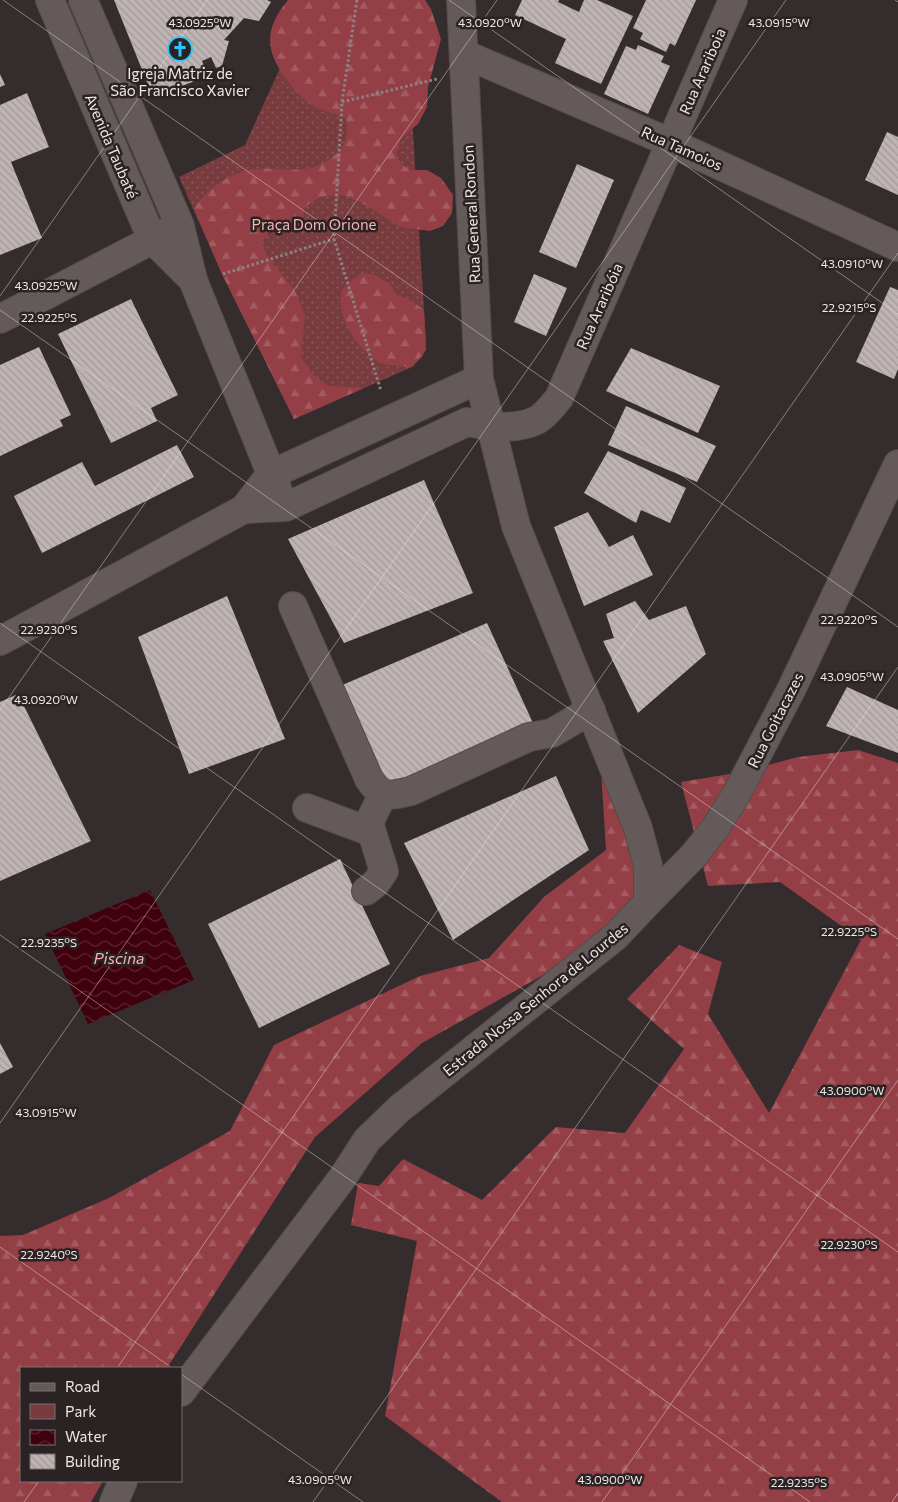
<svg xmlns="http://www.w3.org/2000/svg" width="898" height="1502" font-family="Commissioner,sans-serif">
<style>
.green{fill:url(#green-dots)}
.forest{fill:url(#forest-firs)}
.water{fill:url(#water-waves)}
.building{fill:url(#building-back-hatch)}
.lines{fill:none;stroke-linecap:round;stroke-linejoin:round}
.minor-casing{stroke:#534b4b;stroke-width:30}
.path{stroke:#8a8383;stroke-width:3;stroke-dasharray:2.5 2.5;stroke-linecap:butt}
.minor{stroke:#645a5a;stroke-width:28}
.ticks{fill:none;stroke:#ece6e6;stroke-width:1;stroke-opacity:0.45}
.labels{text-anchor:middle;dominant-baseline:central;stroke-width:5;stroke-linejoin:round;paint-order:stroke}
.street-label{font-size:15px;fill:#ece6e6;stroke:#2b2323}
.poi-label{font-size:15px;fill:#ece6e6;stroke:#2b2323}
.park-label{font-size:15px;fill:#fcb1b3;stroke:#2b2323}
.water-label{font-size:16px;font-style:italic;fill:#fab0b2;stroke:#2b2323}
.ticks-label{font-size:12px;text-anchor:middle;fill:#ece6e6;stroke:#2b2323;stroke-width:5;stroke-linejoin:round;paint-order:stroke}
</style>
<defs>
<pattern id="green-dots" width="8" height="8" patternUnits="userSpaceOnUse" patternTransform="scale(1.25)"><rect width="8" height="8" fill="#783b3e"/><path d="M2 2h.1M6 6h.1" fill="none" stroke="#8b575a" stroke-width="1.8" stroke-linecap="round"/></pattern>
<pattern id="forest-firs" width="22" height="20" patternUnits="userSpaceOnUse" patternTransform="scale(1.25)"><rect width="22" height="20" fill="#943f46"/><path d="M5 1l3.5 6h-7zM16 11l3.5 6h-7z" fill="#a35b61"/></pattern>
<pattern id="water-waves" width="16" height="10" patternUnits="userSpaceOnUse" patternTransform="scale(1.25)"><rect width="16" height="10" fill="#3f010d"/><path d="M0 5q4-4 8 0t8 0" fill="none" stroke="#5b2630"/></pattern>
<pattern id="building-back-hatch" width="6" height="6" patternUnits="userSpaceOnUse" patternTransform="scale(1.25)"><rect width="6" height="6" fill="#bfb4b4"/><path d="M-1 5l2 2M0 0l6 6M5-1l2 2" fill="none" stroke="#a19898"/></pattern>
</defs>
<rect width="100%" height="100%" fill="#352d2d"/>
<path class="green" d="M311,0L410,84L426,343L423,356L412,367L294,419L222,274L179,177L245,145Z"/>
<g class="forest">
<path d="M288,0H425L431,9L441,39L428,87L427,107L418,124L401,138L396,153L401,164L410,170H427L441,178L453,195L452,213L443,226L430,231L401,227L362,203L344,195L319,197L304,208L302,225L295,231L274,226L262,242L267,256L295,291L305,315L301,357L313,375L329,386L364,388L294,419L222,274L194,209C204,192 224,177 244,171C278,162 303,182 335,155C348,144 348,133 346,118C335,113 320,110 310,104C301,98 292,87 286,79C264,49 265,28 288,0Z"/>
<path d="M362,273L375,275L391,285L396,294L412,301L424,310L426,350L412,367C403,366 391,366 382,363C361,356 336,316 341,294C343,284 354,278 362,273Z"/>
<path d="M858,750L898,763V1502H502L385,1416L417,1241L351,1225L358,1183L379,1186L403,1159L482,1200L556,1127L625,1133L684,1049L627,999L679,945L722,962L708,1014L769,1113L861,940L780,882L708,886L681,782L742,772L798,757Z"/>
<path d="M623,766L641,877L618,933L422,1043L315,1137L167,1368H21V1481H103L91,1502H0V1236L23,1235L109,1198L230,1131L274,1045L420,976L489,958L544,897L606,850L601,770Z"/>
</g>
<path class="water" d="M150,890L194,980L88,1024L45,934Z"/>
<g class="building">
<path d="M114,0H267L271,2L259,21L244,18L224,40L229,41L222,66L216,68L211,57L202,61L208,76L153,97Z"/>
<path d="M522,0H559L558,2L579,12L584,0H597L633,16L601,84L555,63L566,39L515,15Z"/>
<path d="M646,0H696L675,46L670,43L666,52L640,39L643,33L633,28Z"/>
<path d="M638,45L664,56L661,62L670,66L648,114L604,94L626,46L636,50Z"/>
<path d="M0,74L5,85L0,87Z"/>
<path d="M27,93L49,147L11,162L42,238L0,255V105Z"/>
<path d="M887,132L898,137V195L865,180Z"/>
<path d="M577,164L614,180L576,268L539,252Z"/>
<path d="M534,274L567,288L546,336L514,322Z"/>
<path d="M890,287L898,290V369L894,379L856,362Z"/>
<path d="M131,299L178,395L151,408L157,421L111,443L58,334Z"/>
<path d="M39,347L71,415L60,420L63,426L0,456V365Z"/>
<path d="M631,348L720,386L698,433L606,391Z"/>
<path d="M626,406L716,446L697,482L608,445Z"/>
<path d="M177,445L194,477L42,553L14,496L82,462L95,486Z"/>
<path d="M608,451L686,488L670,523L641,510L636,523L584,493Z"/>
<path d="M424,480L473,593L344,643L288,539Z"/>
<path d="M588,512L609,547L633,535L653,575L584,606L554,527Z"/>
<path d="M227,596L285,739L189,774L138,637Z"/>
<path d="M635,601L649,620L686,606L706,654L638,713L603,641L614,638L606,614Z"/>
<path d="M487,623L533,723L387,789L333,689Z"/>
<path d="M847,687L898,710V753L826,726Z"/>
<path d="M18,694L91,841L0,881V702Z"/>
<path d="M556,776L589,850L453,940L404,843Z"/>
<path d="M340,859L390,964L259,1028L208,924Z"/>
<path d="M0,1043L13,1067L0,1074Z"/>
</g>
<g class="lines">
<g class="minor-casing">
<g id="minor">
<path d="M50,0L152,239L193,280"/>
<path d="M83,0L180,226L193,280L278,491"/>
<path d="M464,54L671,143L898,247"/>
<path d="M0,319L169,231"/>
<path d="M244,509L286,507L467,422C489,426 516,431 537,420C545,416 553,405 559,398L733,0"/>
<path d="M293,606L369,779C382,799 389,796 411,791L529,737L552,733L591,710"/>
<path d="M0,641L244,509L270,475L479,379"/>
<path d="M307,808L371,832"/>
<path d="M366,891L376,883L384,871L369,823L383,794"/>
<path d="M648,902L694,855L716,827L736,795L792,688L898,464"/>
<path d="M181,1392L343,1177L367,1140L399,1109L616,936L648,902V866L638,828L516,526L479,379L461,0"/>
<path d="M114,1502L123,1481"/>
</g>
</g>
<g class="path">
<path d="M357,0L342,102L334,239L381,391"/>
<path d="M342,102L437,79"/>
<path d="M223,274L334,239"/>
</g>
<use href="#minor" class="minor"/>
</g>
<path class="ticks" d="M3,0L898,627M449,0L898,314M895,0L898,2M0,296L207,0M0,310L898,939M0,623L898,1252M0,710L497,0M0,935L810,1502M0,1123L786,0M0,1247L172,1368M117,1368L898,253M181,1374L363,1502M24,1502L39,1481M313,1502L898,667M602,1502L898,1080M892,1502L898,1493"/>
<defs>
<g id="church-ring" transform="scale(1.25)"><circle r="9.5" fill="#2b2323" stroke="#27c8ff" stroke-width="1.5"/><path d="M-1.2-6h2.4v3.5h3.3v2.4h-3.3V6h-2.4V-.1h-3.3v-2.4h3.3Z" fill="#27c8ff"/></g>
</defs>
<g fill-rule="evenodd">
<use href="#church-ring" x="180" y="49"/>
</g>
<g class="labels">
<g class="street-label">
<text transform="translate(702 71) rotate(-66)">Rua Arariboia</text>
<text transform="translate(112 146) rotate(67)">Avenida Taubaté</text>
<text transform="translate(682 148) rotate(24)">Rua Tamoios</text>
<text transform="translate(471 214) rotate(-93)">Rua General Rondon</text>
<text transform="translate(599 306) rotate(-66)">Rua Araribóia</text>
<text transform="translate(775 720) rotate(-63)">Rua Goitacazes</text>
<text transform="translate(535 999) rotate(-39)">Estrada Nossa Senhora de Lourdes</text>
</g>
<g class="poi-label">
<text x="180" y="73">Igreja Matriz de<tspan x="180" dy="17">São Francisco Xavier</tspan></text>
</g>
<g class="park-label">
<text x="314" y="224">Praça Dom Orione</text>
</g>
<g class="water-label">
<text x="119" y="957">Piscina</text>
</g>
</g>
<g class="ticks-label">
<text x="200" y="27">43.0925°W</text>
<text x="490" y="27">43.0920°W</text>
<text x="779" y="27">43.0915°W</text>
<text x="852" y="268">43.0910°W</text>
<text x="46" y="290">43.0925°W</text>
<text x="849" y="312">22.9215°S</text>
<text x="49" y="322">22.9225°S</text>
<text x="849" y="624">22.9220°S</text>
<text x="49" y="634">22.9230°S</text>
<text x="852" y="681">43.0905°W</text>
<text x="46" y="704">43.0920°W</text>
<text x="849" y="936">22.9225°S</text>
<text x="49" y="947">22.9235°S</text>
<text x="852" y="1095">43.0900°W</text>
<text x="46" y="1117">43.0915°W</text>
<text x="849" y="1249">22.9230°S</text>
<text x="49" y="1259">22.9240°S</text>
<text x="320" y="1484">43.0905°W</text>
<text x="610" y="1484">43.0900°W</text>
<text x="799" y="1487">22.9235°S</text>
</g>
<rect x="20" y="1367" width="162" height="115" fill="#2b2323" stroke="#787171"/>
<rect x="30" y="1383" width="25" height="8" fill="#645a5a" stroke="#787171"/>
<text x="65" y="1392" font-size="15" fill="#ece6e6">Road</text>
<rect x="30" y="1404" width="25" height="15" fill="#783b3e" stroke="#787171"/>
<text x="65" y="1417" font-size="15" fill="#ece6e6">Park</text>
<rect x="30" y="1430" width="25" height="15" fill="url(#water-waves)" stroke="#787171"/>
<text x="65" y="1442" font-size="15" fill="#ece6e6">Water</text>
<rect x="30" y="1454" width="25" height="15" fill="url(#building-back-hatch)" stroke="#787171"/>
<text x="65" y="1467" font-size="15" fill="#ece6e6">Building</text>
</svg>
